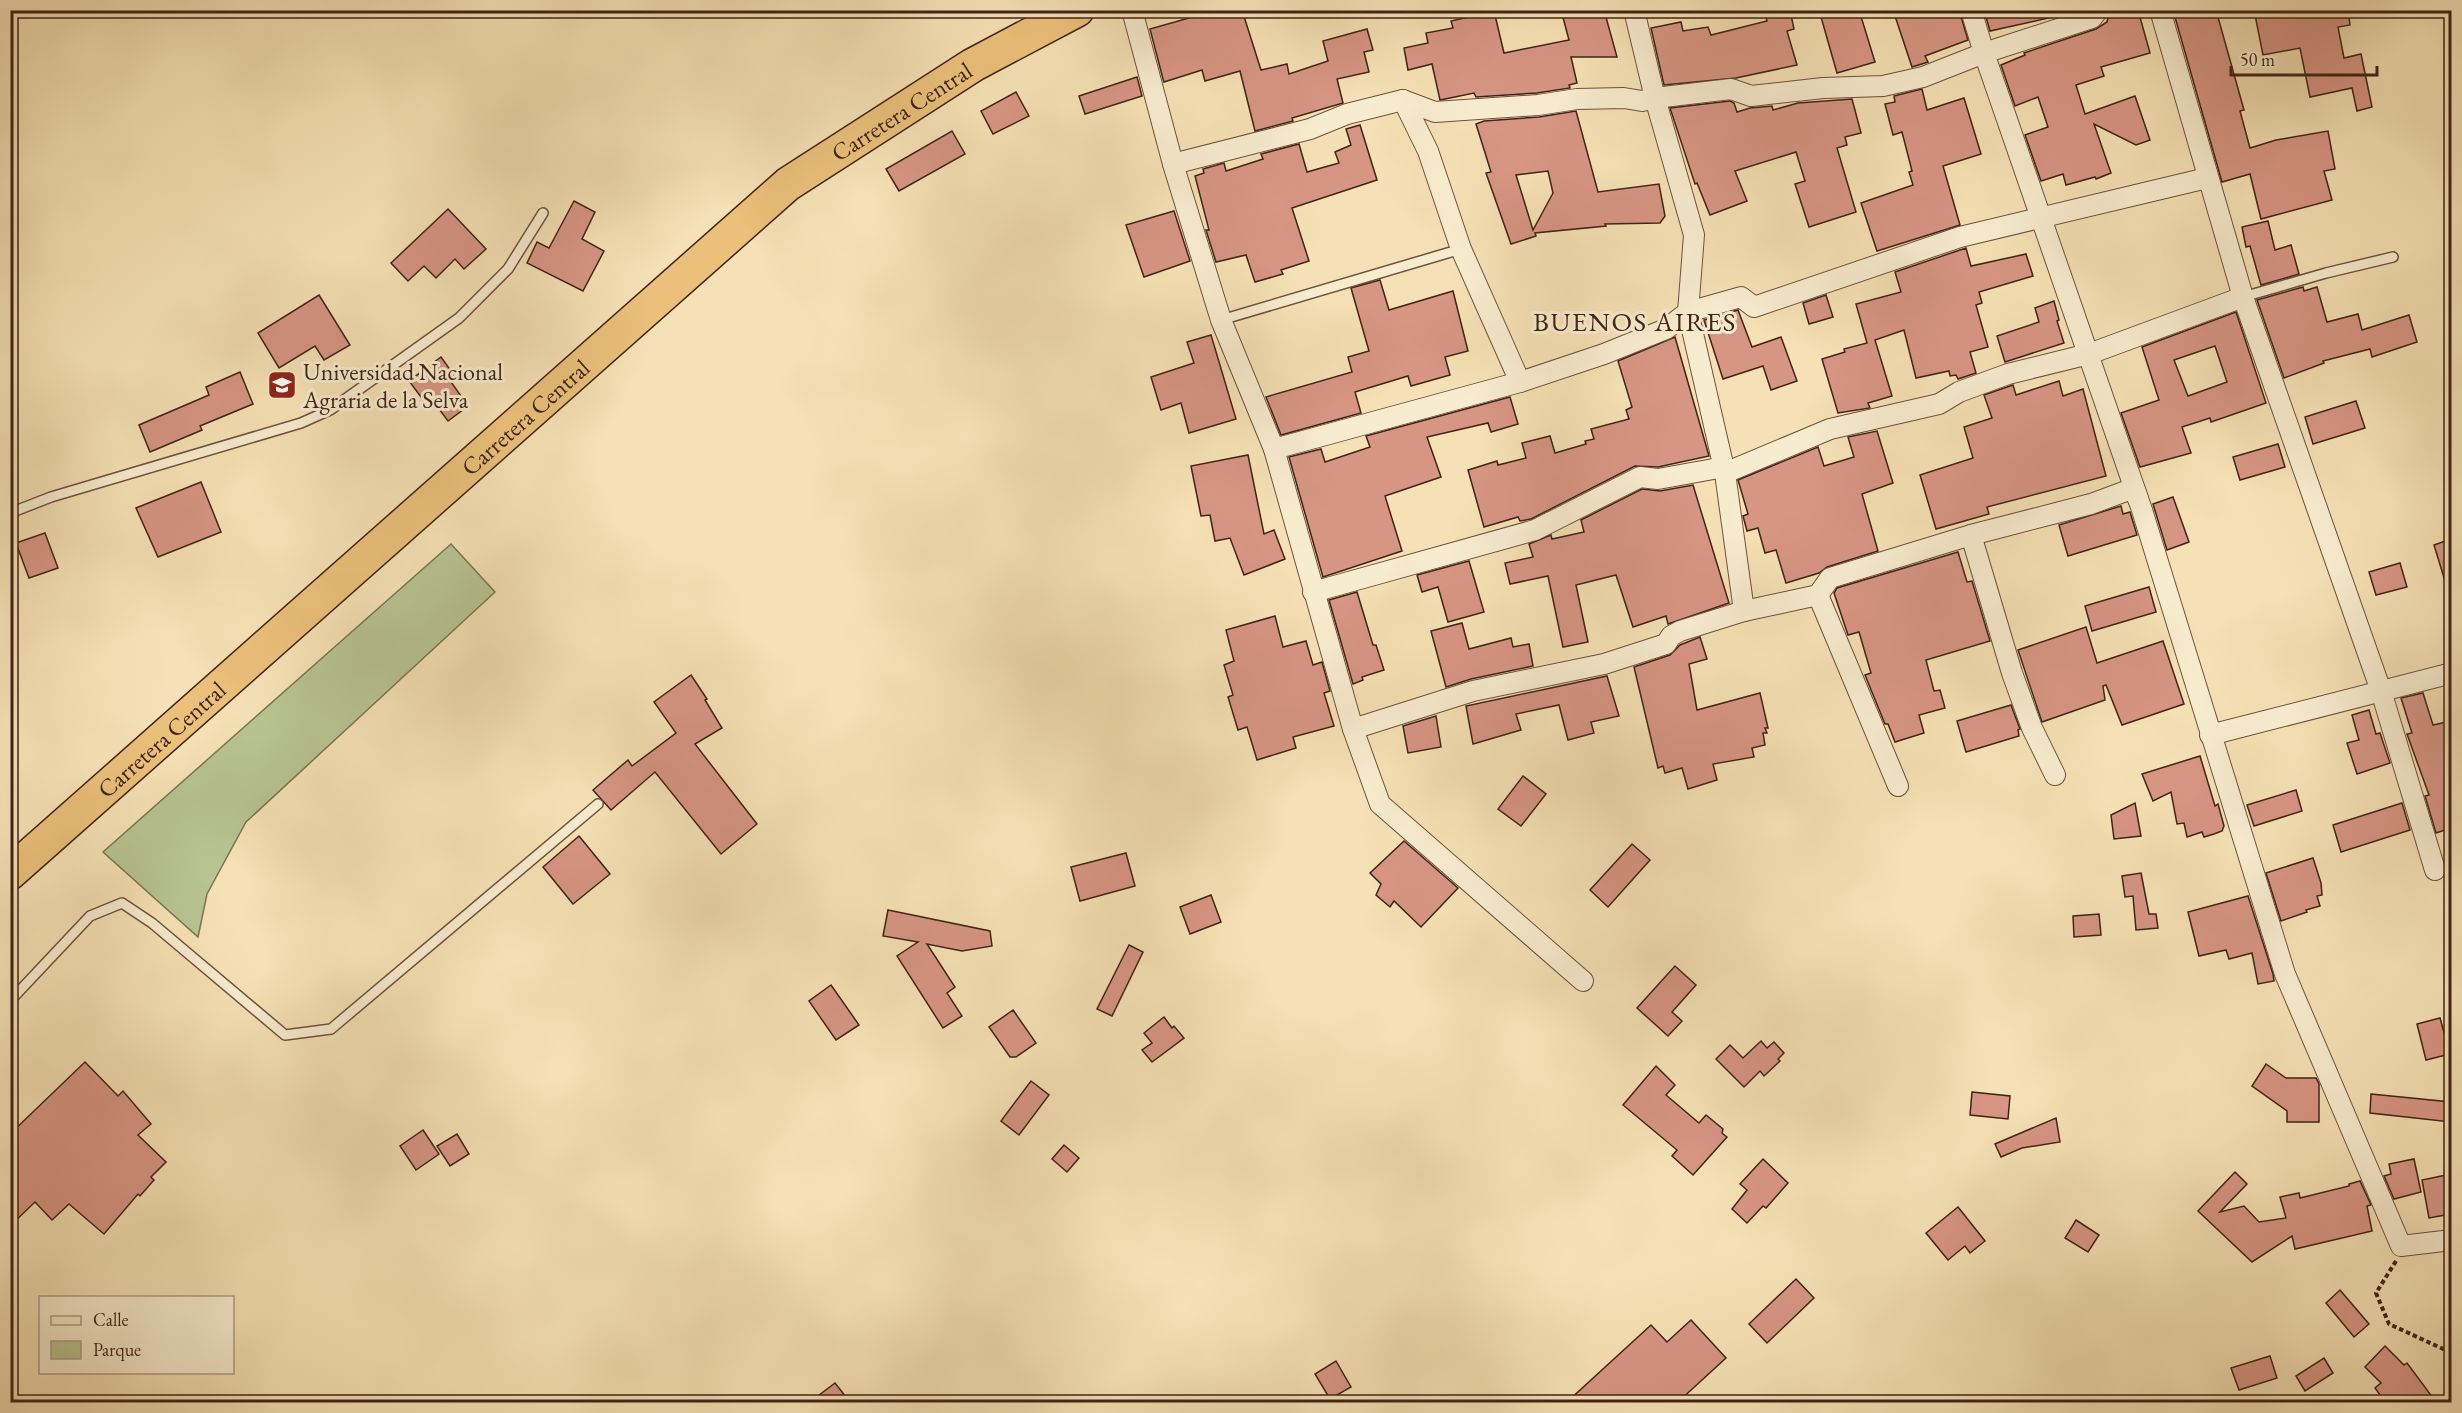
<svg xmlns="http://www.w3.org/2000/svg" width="2462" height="1413" font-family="'EB Garamond',serif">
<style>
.green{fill:#b7c491;stroke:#7c7453;stroke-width:1.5}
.building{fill:#d79584;stroke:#402315;stroke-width:1.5;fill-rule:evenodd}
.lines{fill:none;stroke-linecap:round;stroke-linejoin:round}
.lane-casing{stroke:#6d523d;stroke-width:12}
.street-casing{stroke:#6d523d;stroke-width:22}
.highway-casing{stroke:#402315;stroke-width:36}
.path{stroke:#402315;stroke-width:4;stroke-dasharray:4.5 3;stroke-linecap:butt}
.lane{stroke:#f8eccf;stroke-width:9}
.street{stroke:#f8eccf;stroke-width:20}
.highway{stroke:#eac07a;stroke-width:33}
.labels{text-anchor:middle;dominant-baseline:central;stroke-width:6;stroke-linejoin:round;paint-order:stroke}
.street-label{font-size:24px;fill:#402315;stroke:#f8eccf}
.poi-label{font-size:24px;fill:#402315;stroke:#f8eccf;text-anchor:start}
.quarter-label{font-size:27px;letter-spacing:1.5px;fill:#402315;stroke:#f8eccf}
</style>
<rect width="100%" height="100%" fill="#f5e1b5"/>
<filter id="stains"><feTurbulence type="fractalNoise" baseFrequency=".00333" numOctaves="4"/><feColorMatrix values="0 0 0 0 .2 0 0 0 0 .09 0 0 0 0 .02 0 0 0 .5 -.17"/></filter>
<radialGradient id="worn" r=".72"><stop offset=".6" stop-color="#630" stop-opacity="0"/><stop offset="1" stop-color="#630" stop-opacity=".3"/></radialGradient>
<path class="green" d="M451,544L495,592L246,822L207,894L198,937L103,852Z"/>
<g class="building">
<path d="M1217,10H1242L1261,70L1287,64L1289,74L1328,61L1323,41L1367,29L1373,50L1364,52L1369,72L1337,79L1343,103L1292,118L1293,121L1255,131L1240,71L1205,81L1202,70L1164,82L1163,79L1150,29Z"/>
<path d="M1561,10H1604L1617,57H1571L1577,83L1569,85L1570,88L1537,93L1476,97L1474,93L1440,100L1432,64L1408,70L1404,48L1428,43L1426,33L1453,28L1451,21L1494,11L1504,53L1569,40Z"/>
<path d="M1764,10H1790L1794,29L1787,31L1797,65L1736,78L1664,85L1651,28L1681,22L1683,31L1708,27L1711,35L1767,21Z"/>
<path d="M1819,10H1859L1875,62L1837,73Z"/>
<path d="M1893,10H1959L1968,40L1925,56L1928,62L1912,67Z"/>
<path d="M1984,10H2053V17L1990,31Z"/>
<path d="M2110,10H2138L2150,53L2101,67L2104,76L2076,85L2085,114L2135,96L2150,140L2136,145L2094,124L2111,173L2096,179L2095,177L2066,185L2063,174L2041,181L2025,135L2048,127L2038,97L2015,106L2001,65L2025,55L2024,53L2096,29L2107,22Z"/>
<path d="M2173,10H2216L2244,110L2240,111L2250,148L2276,140L2328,131L2335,169L2324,171L2332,200L2261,219L2250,174L2222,182Z"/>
<path d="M2254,10H2348L2350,25L2338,27L2344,58L2361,54L2372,107L2357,111L2352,88L2310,97L2300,48L2263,55Z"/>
<path d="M1137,77L1142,96L1085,114L1079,96Z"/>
<path d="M1922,89L1927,110L1964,98L1981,154L1943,166L1960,225L1877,251L1861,203L1913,185L1909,172L1912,171L1902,132L1893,135L1885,104L1895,102L1894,96Z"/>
<path d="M1016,92L1029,116L993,134L981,111Z"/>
<path d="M1852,99L1861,133L1845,137L1847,145L1837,148L1856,212L1809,227L1795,184L1805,181L1796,152L1735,171L1747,201L1710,215L1697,183L1695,184L1670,108L1730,101L1734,103L1737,112L1750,108L1772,106L1773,110L1798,103Z"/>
<path d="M1576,111L1598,192L1659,184L1665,216L1660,223L1605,224L1606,226L1535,233L1536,236L1511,244L1486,173L1491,172L1476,124L1484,121L1539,117ZM1548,171L1553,193L1533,230L1516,175Z"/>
<path d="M1360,125L1377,180L1292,208L1309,261L1281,270L1283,274L1255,282L1246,255L1216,262L1206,230H1209L1195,176L1204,173L1203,169L1224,163L1226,171L1263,159L1261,154L1299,144L1307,172L1339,163L1335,152L1351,145L1346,129Z"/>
<path d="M952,131L965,154L899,191L886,169Z"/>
<path d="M574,201L595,212L582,239L604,251L583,291L527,263L537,242L549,248Z"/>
<path d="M448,209L486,249L464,269L455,259L436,278L424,266L408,281L391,263Z"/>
<path d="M1174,211L1190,261L1144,277L1126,225Z"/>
<path d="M2268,221L2275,250L2291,245L2299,274L2261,285L2250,246L2246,247L2242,227Z"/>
<path d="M1966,248L1971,266L2026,254L2033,276L1979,292L1982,303L1976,305L1988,347L1970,352L1976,373L1958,379L1956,375L1950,376L1949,371L1916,378L1904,330L1875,340L1892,396L1868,403L1870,408L1838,413L1822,359L1845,352L1844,349L1867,343L1856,304L1901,292L1895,272Z"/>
<path d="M1380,280L1389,310L1453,291L1468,351L1445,357L1450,375L1411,386L1408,376L1355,392L1361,413L1281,435L1266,397L1352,372L1348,357L1369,351L1351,288Z"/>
<path d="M2303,287L2304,291L2317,287L2327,322L2358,314L2362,330L2409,315L2417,342L2372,357L2370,349L2323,361L2324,363L2284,378L2257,300Z"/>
<path d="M319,295L350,345L324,360L315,346L279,368L258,333Z"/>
<path d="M1826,295L1833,317L1809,324L1803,303Z"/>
<path d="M2054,301L2059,320L2057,321L2064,343L2005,362L1997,336L2039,322L2035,308Z"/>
<path d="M1738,310L1752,347L1781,337L1797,381L1771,390L1763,366L1723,379L1704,320Z"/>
<path d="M2236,312L2266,403L2211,422L2210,418L2182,427L2191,453L2140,467L2121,413L2159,400L2142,347ZM2215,346L2227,382L2188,396L2174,360Z"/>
<path d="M1211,335L1236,419L1189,433L1181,403L1161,410L1151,377L1194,363L1187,342Z"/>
<path d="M1675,337L1709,456L1658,467L1635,466L1531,519L1520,521L1518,517L1484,527L1468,470L1497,461L1498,465L1526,458L1522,443L1550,436L1555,453L1586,444L1585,441L1594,439L1591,429L1629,419L1626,410L1632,407L1618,361Z"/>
<path d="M441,357L456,378L451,382L468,406L448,421L430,397L424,401L409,381Z"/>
<path d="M240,372L253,404L200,426L202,430L150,452L139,425L209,395L206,387Z"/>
<path d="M2059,381L2063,396L2083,389L2106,476L1987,507L1989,514L1936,529L1920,475L1973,458L1964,427L1992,418L1984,395L2013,385L2016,395Z"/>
<path d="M1510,397L1518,424L1491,432L1488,423L1427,437L1441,477L1385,496L1402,551L1323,577L1289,457L1321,449L1325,462L1370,447L1366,436Z"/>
<path d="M2356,401L2365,428L2313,444L2305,417Z"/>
<path d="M1877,431L1893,483L1862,494L1878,551L1827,567L1819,573L1786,583L1776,550L1765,553L1758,528L1747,531L1743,516L1748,514L1738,480L1818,447L1824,466L1854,457L1848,437Z"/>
<path d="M2278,444L2285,467L2240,480L2233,457Z"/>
<path d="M1248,455L1264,534L1274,530L1285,559L1244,575L1230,538L1215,541L1210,515L1201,516L1191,466Z"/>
<path d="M201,482L221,532L158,557L136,508Z"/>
<path d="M1693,485L1729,603L1668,624L1666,616L1633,627L1616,575L1576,585L1588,642L1563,647L1548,576L1510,584L1505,563L1533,557L1529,544L1551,535L1552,539L1584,532L1581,520L1642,489L1660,491Z"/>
<path d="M2173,497L2189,542L2167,550L2153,504Z"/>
<path d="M2121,506L2123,514L2130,512L2137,535L2068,556L2059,525Z"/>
<path d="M45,533L58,568L29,578L16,543Z"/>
<path d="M2451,539V590L2448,591L2434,545Z"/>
<path d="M1958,552L1967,582L1972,581L1990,641L1926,660L1934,691L1940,690L1945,708L1919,715L1924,733L1895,742L1888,724H1885L1865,675L1871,673L1859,632L1848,635L1834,593L1837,588Z"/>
<path d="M1469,561L1484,612L1448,622L1438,587L1422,592L1417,575Z"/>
<path d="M2400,563L2407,587L2376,595L2369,572Z"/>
<path d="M2149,587L2156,612L2092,631L2085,606Z"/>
<path d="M1357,592L1373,645H1376L1384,670L1362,677L1363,680L1353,684L1329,600Z"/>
<path d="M1275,616L1283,647L1306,641L1313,665L1322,662L1330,691L1324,693L1334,726L1293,737L1296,748L1257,760L1247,727L1238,730L1228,697L1233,695L1224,665L1234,661L1226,630Z"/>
<path d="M1462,623L1469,649L1511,638L1513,647L1529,644L1533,666L1471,679L1446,687L1431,631Z"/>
<path d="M2086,627L2097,663L2163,641L2184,704L2122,725L2106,685L2103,686L2105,700L2042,722L2018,650Z"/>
<path d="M1700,637L1707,659L1689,664L1697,710L1760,693L1768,728H1765L1767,733H1763L1765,745L1752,748L1754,757L1713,764L1717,780L1688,789L1682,768L1665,773L1663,766L1658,768L1634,667L1670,655L1680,645Z"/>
<path d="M691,675L707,699L705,700L722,728L695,744L757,824L721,854L655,772L611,810L593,790L628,760L632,766L676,733L654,702Z"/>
<path d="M1607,676L1619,716L1591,722L1594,733L1568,740L1559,705L1516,714L1521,730L1473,744L1466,706Z"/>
<path d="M2423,693L2433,725L2451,721V828L2436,833L2425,796L2429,795L2407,734L2412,733L2401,698Z"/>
<path d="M2011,705L2020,729L2018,730L2019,736L1966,752L1957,721Z"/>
<path d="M2369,710L2376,734L2380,733L2390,763L2357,774L2347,743L2359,740L2352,715Z"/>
<path d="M1436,716L1441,747L1408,753L1403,726Z"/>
<path d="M2200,756L2215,806L2218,804L2224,826L2222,831L2214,834L2204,837L2202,832L2187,837L2184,823L2177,824L2171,792L2153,801L2142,774Z"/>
<path d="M1523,776L1546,794L1521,826L1498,809Z"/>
<path d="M2296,790L2302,811L2254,826L2247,805Z"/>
<path d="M2135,803L2141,836L2114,839L2111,815Z"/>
<path d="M2402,803L2410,830L2341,852L2333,825Z"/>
<path d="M579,836L610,874L573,904L543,867Z"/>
<path d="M1404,841L1458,888L1421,927L1394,901L1390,907L1376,895L1381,884L1370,873Z"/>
<path d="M1632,844L1650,860L1608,907L1590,890Z"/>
<path d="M1126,853L1135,886L1080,901L1071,867Z"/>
<path d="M2313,858L2321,883L2322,895L2317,896L2320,906L2306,910L2307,912L2281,921L2266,873Z"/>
<path d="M2141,873L2149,914H2156L2158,928L2136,930L2133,896L2125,897L2122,876Z"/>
<path d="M1211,895L1221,922L1190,934L1180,907Z"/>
<path d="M2248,896L2273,974L2274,981L2258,984L2252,953L2229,959L2226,950L2199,956L2188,912Z"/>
<path d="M888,910L990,931L992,946L962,951L927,944L955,987L947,993L962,1016L943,1028L897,956L918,942L883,936Z"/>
<path d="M2099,914L2101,935L2074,937L2073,916Z"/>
<path d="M1129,945L1143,952L1112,1016L1097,1009Z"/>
<path d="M1675,966L1696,985L1672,1012L1682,1021L1668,1036L1637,1008Z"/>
<path d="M831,985L859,1025L836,1040L809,1001Z"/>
<path d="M1013,1010L1036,1043L1016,1057H1010L989,1027Z"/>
<path d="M1164,1017L1172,1028L1174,1026L1184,1038L1152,1062L1142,1050L1152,1043L1144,1033Z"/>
<path d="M2440,1018L2450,1054L2426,1060L2417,1024Z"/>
<path d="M1761,1041L1767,1048L1774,1042L1784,1053L1778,1059L1780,1061L1764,1076L1760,1071L1744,1087L1716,1059L1730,1045L1743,1058Z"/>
<path d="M85,1062L118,1096L123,1091L151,1124L138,1135L166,1162L151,1177L154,1180L140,1196L138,1194L104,1234L69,1204L52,1220L35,1202L10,1226V1134Z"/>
<path d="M2266,1064L2286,1078H2316L2319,1084V1122H2287V1111L2252,1086Z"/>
<path d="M1656,1066L1675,1085L1666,1095L1699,1123L1706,1115L1723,1129L1722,1133L1727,1137L1693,1175L1672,1156L1677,1150L1623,1105Z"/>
<path d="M1031,1081L1049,1095L1019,1135L1001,1121Z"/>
<path d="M1972,1092L2010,1096L2008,1119L1970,1115Z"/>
<path d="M2371,1094L2451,1102V1122L2370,1113Z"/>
<path d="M2056,1118L2060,1142L2022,1148L2001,1157L1995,1144Z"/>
<path d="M423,1130L439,1154L416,1170L400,1146Z"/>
<path d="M457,1134L469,1154L450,1166L437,1146Z"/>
<path d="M1064,1145L1079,1158L1067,1172L1052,1159Z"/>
<path d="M1763,1159L1788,1183L1766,1208L1763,1206L1747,1223L1732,1209L1747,1190L1740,1184Z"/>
<path d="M2414,1159L2421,1192L2394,1199L2384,1176L2391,1174L2389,1164Z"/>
<path d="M2235,1172L2247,1184L2220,1212L2244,1206L2259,1222L2286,1218L2280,1197L2299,1193L2300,1198L2349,1186V1184L2360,1181L2371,1205L2367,1206L2372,1231L2295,1249L2292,1236L2252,1262L2198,1211Z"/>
<path d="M2451,1174V1214L2429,1218L2422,1180Z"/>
<path d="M1958,1207L1985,1241L1970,1253L1965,1246L1948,1260L1926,1233Z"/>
<path d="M2076,1220L2099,1235L2088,1252L2065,1238Z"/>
<path d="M1796,1279L1814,1298L1767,1343L1749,1324Z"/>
<path d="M2340,1290L2369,1324L2354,1337L2326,1303Z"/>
<path d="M1691,1320L1726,1358L1678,1402H1567L1651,1325L1667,1342Z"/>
<path d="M2385,1346L2404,1365L2407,1363L2436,1402H2385L2375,1388L2381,1383L2365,1367Z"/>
<path d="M2270,1356L2277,1378L2239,1390L2231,1368Z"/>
<path d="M2324,1358L2333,1373L2305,1391L2296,1376Z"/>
<path d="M1336,1361L1351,1387L1330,1399L1315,1374Z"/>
<path d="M835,1383L850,1402H810Z"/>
</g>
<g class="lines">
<g class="lane-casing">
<g id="lane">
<path d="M2243,297L2326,273L2393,257"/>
<path d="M1221,320L1461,249"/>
<path d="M10,513L51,497L301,423L330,410L459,318L508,269L543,213"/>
<path d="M10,1001L90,916L122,903L152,923L285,1035L331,1029L598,804"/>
</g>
</g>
<g class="street-casing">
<g id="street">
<path d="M1132,10L1173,164L1221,320L1274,449L1353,729L1380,804L1583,981"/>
<path d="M1634,10L1655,98L1694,235L1688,312L1725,473L1744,611"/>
<path d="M1971,10L1984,53L2142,510L2285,974L2401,1246L2452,1240"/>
<path d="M2160,10L2243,297L2381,691L2435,870"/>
<path d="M1173,164L1310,129L1347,114L1403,100"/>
<path d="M1520,382L1461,249L1428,151L1403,100L1435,112L1538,105L1577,99L1624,98L1642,101L1655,98L1731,89L1751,96L1823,88L1883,86L1923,77L1984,53L2092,18L2098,10"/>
<path d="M1274,449L1520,382L1604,354L1666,329L1688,312L1741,297L1754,307L1960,237L2207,178"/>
<path d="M1971,535L2012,673L2032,728L2055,775"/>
<path d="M1313,592L1535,530L1640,477L1658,479L1719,468L1725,473L1830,429L1939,404L1959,392L2008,374L2089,354L2243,297"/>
<path d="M1818,595L1898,786"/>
<path d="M1353,729L1473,691L1604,664L1666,644L1671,636L1680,631L1744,611L1818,595L1830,578L1971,535L2091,504L2134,488L2138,499"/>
<path d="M2210,735L2452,673"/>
</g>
</g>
<g class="highway-casing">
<g id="highway">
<path id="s1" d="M10,873L788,184L973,65L1077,10"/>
</g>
</g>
<path class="path" d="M2396,1261L2376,1293L2389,1324L2452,1353"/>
<use href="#lane" class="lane"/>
<use href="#street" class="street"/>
<use href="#highway" class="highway"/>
</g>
<defs>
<g id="university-square" transform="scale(1.5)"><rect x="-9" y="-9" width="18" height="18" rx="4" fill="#8f2418" stroke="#f8eccf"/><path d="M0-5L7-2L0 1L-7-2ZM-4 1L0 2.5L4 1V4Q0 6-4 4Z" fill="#fff"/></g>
</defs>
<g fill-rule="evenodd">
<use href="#university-square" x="282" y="385"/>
</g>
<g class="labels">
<g class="street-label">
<text stroke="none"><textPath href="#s1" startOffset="1174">Carretera Central</textPath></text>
<text stroke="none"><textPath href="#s1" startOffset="688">Carretera Central</textPath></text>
<text stroke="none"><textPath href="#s1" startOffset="202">Carretera Central</textPath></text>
</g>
<g class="poi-label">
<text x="303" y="371">Universidad Nacional<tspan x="303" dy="28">Agraria de la Selva</tspan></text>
</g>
<g class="quarter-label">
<text x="1635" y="321">BUENOS AIRES</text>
</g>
</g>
<rect width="2462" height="1413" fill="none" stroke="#f5e1b5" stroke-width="36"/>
<rect x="12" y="12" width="2438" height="1389" fill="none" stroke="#402315" stroke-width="3"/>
<rect x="18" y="18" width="2426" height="1377" fill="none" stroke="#402315" stroke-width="1.5"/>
<rect x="39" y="1296" width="195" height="78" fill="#f8eccf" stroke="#ae9c85" stroke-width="1.5"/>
<rect x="51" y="1316" width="30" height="9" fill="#f8eccf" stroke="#ae9c85" stroke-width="1.5"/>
<text x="93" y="1326" font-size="18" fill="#402315">Calle</text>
<rect x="51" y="1341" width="30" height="18" fill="#b7c491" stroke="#ae9c85" stroke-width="1.5"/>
<text x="93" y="1356" font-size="18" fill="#402315">Parque</text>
<path d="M2231 66v9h146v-9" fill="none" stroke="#402315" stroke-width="3"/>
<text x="2240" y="66" font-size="18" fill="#402315" stroke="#f8eccf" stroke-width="4.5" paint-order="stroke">50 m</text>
<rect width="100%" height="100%" filter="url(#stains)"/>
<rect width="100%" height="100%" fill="url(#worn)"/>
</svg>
